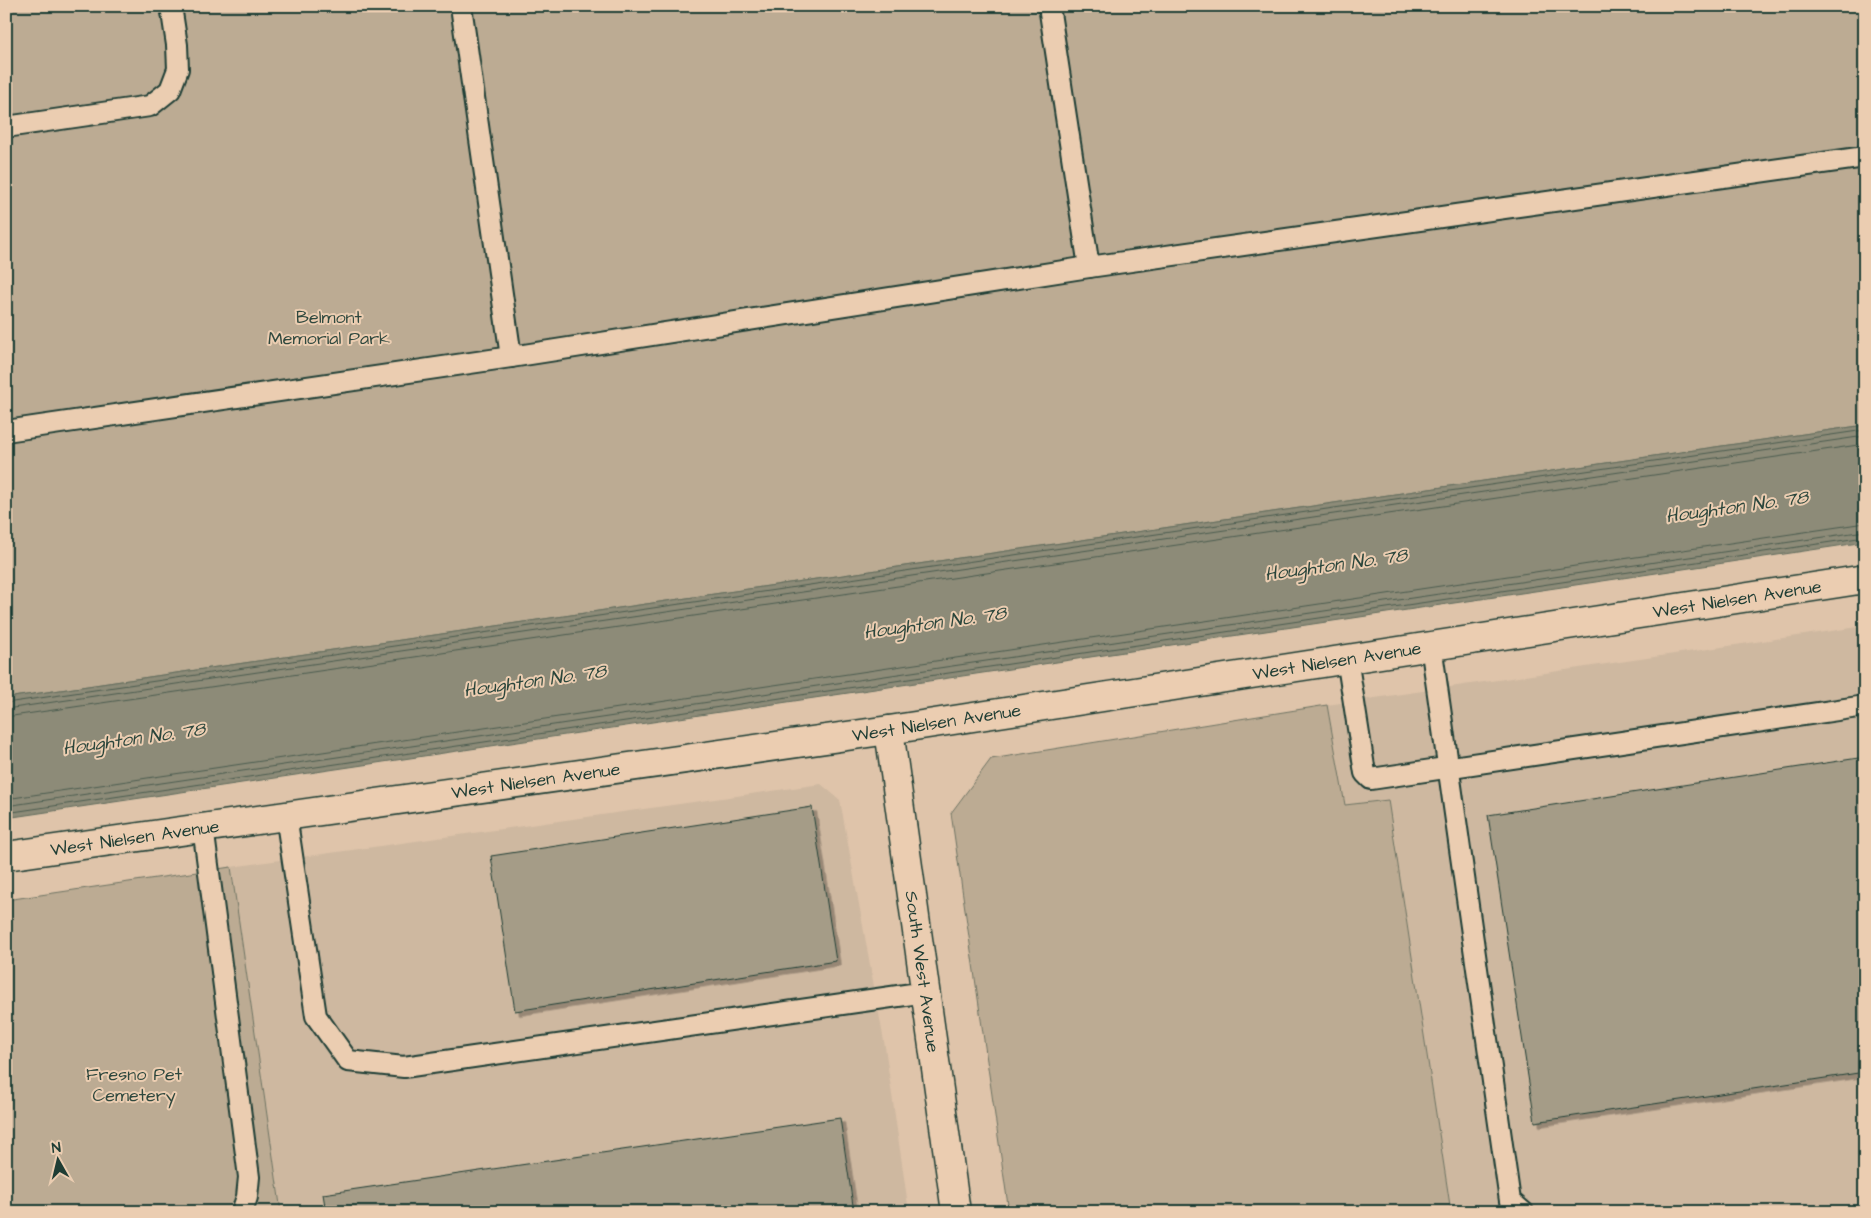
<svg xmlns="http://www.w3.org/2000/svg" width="1871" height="1218" font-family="'Architects Daughter',sans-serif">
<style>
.built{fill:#ceb8a0}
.green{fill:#bcab93;stroke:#6e7464}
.water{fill:#8d8b78;stroke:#616c5d}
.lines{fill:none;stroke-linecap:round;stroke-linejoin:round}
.shore{stroke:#4b5c4f;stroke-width:1}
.building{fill:#a59c87;stroke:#1f3d34;filter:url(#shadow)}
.service-casing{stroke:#1f3d34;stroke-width:24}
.minor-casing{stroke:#1f3d34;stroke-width:31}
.tertiary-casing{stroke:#1f3d34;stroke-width:31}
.service{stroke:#ebcdb1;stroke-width:20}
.minor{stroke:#ebcdb1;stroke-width:28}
.tertiary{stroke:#ebcdb1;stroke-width:28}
.labels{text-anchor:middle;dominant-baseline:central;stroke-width:4;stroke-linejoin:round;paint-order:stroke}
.park-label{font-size:18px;fill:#2f483e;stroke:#ebcdb1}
.street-label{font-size:18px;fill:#1f3d34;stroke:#ebcdb1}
.water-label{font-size:19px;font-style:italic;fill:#2a453b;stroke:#ebcdb1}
</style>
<defs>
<filter id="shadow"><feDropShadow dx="4.5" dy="4.5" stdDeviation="0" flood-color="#0004"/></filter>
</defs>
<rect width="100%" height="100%" fill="#dfc4aa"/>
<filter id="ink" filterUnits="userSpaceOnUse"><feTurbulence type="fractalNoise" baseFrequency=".02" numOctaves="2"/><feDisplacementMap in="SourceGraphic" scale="10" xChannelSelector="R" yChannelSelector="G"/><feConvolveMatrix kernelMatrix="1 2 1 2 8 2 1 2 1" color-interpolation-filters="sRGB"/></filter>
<g filter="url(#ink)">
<g class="built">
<path d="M1865,626V1212H1451L1388,800L1345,805L1327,705Z"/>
<path d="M821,784L840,800L885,1047L909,1212H281L231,867Z"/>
</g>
<g class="green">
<path d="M6,6H1865V425L6,698Z"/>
<path d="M1327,705L1345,805L1388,800L1451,1212H1009L951,813L991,759Z"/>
<path d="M231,867L281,1212H6V900Z"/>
</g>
<path class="water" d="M1865,425V542L6,818V698Z"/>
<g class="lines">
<g class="shore">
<path d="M6,703L1865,430"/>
<path d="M6,709L1865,436"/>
<path d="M6,717L1865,444"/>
<path d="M6,799L1865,523"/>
<path d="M6,806L1865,531"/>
<path d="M6,813L1865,537"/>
</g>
</g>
<g class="building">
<path d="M1865,757V1072L1535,1122L1488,815Z"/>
<path d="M812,807L836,961L515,1011L491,856Z"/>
<path d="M840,1118L854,1212H326L323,1194Z"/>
</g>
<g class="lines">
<g class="service-casing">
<g id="service">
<path d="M461,6L511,357"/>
<path d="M1049,6L1089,267"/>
<path d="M6,127L150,106L170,90L178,69L177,45L171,6"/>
<path d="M6,431L511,357L1089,267L1865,157"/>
<path d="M1431,645L1510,1201L1523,1212"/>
<path d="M1347,658L1365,773L1371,779L1865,706"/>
<path d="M286,815L316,1016L348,1061L404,1067L926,992"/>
<path d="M203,827L249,1177L247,1197L242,1212"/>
</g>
</g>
<g class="minor-casing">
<g id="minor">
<path id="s1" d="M889,730L956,1212"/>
</g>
</g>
<g class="tertiary-casing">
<g id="tertiary">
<path id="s2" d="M6,856L889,730L1865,579"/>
</g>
</g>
<use href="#service" class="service"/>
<use href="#minor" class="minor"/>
<use href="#tertiary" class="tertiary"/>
</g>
</g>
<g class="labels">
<g class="park-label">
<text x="329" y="317">Belmont<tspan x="329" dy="21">Memorial Park</tspan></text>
<text x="134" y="1074">Fresno Pet<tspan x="134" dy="21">Cemetery</tspan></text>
</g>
<g class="street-label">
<text stroke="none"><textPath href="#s2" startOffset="1750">West Nielsen Avenue</textPath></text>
<text stroke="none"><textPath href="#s2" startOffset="1345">West Nielsen Avenue</textPath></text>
<text stroke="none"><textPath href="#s2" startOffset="940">West Nielsen Avenue</textPath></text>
<text stroke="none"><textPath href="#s2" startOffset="535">West Nielsen Avenue</textPath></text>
<text stroke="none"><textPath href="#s2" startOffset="130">West Nielsen Avenue</textPath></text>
<text stroke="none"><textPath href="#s1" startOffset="244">South West Avenue</textPath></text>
</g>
<g class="water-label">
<text transform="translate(1737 507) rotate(-8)">Houghton No. 78</text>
<text transform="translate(1336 565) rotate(-8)">Houghton No. 78</text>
<text transform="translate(935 623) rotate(-8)">Houghton No. 78</text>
<text transform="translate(535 681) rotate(-8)">Houghton No. 78</text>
<text transform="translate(134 739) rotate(-8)">Houghton No. 78</text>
</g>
</g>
<rect width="1871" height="1218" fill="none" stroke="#ebcdb1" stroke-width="25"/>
<rect x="12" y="12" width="1846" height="1193" fill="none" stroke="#1f3d34" stroke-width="2" filter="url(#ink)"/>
<g transform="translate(58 1160) rotate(352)" stroke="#ebcdb1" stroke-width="4" paint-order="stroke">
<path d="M0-4L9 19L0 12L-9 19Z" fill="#1f3d34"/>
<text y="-8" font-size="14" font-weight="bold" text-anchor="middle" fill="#1f3d34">N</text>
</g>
</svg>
